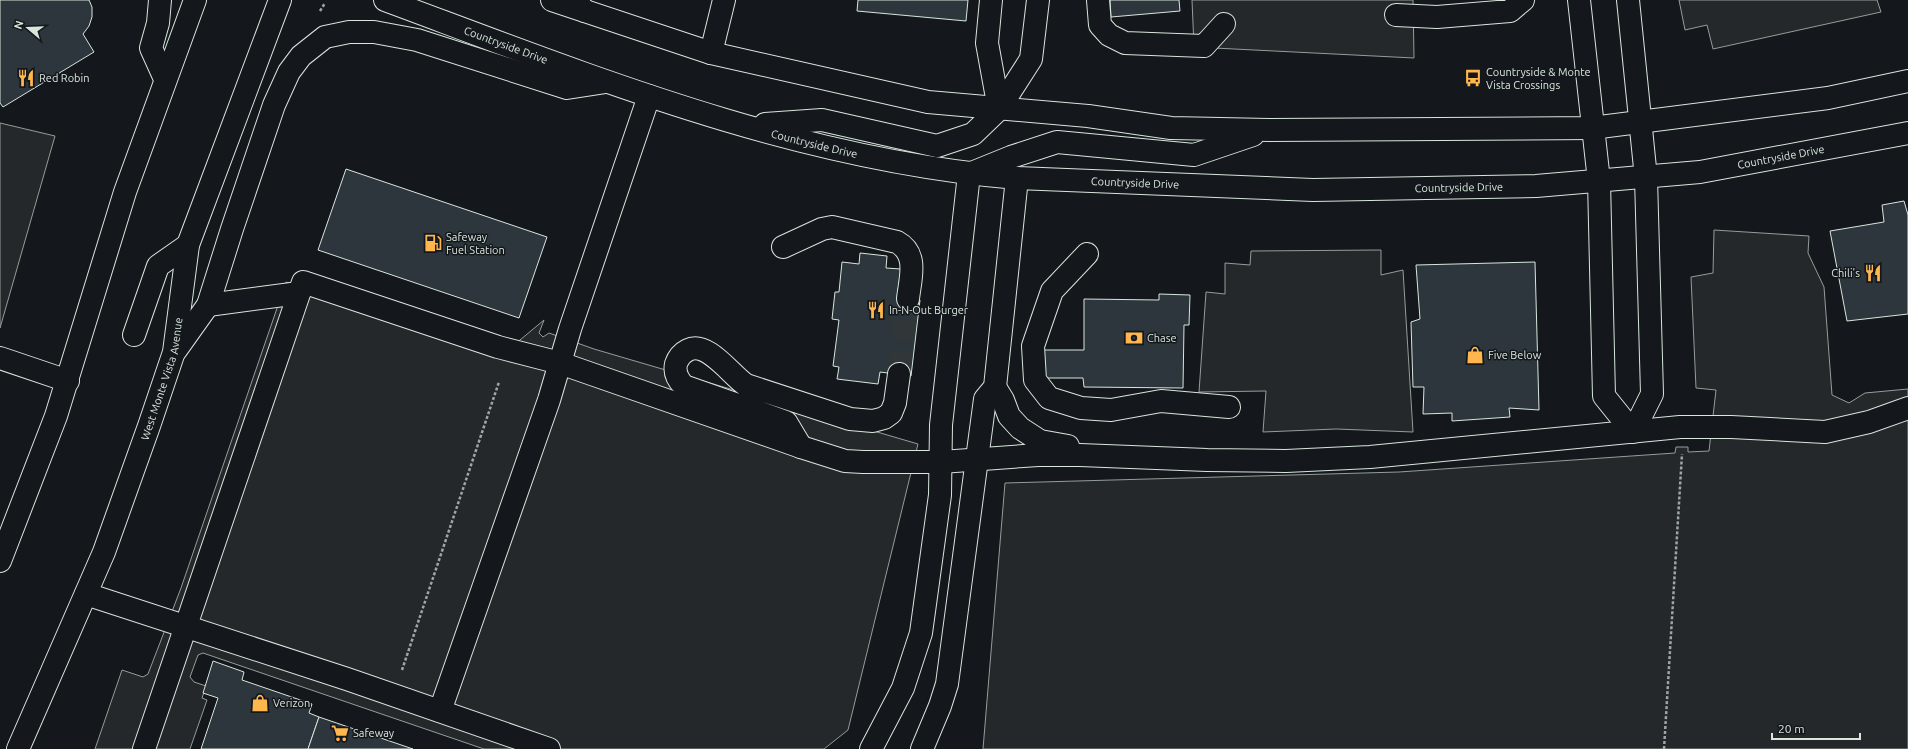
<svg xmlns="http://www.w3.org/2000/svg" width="1908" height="749" font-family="Ubuntu,sans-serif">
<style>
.parking{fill:#24282b;stroke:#939e99}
.building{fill:#2c363c;stroke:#d8e6dc}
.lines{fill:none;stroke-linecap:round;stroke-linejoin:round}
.minor-tunnel{stroke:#313739;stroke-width:22;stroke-dasharray:22 11;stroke-linecap:butt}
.minor-casing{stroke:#d8e6dc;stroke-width:24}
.major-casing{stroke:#d8e6dc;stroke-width:24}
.path{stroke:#9da8a2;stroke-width:2.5;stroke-dasharray:3 2;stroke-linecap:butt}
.minor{stroke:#14181c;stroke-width:22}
.major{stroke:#14181c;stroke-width:22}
.labels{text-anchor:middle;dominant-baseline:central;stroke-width:3;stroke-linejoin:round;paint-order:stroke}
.street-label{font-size:11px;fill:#d8e6dc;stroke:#14181c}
.poi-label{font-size:11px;fill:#d8e6dc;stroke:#14181c;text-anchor:start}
</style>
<rect width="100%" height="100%" fill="#14181c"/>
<g class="parking">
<path d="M1192,0H1413L1414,58L1194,47Z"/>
<path d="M1679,0H1877L1881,12L1713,49L1707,25L1685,30Z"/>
<path d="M0,123L55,136L0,328Z"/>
<path d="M1714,230L1809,236L1808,253L1824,287L1832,395L1849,403L1865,393L1908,389V749H983L1005,483L1399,472L1675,453L1676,447H1688V452L1709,451L1716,390L1696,388L1691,277L1713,273Z"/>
<path d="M1381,250V275L1403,270L1413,432L1336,429L1263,432L1266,391L1199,392L1206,292L1225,294V263L1250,265L1251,251Z"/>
<path d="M286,282L502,355L544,320L539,333L543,337L549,333L594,349L918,444L848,730L824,749H484L203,653L198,655L190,677L194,682L206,686L202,698L207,700L190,749H95L122,670L143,677L148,674L181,588Z"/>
</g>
<g class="building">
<path d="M0,0H89L92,7V17L89,26L83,34L94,52L3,107L0,103Z"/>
<path d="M858,0H968L966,21L857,11Z"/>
<path d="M1110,0H1179L1180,11L1111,17Z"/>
<path d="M346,169L547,237L519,318L318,250Z"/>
<path d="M1904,201L1908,215V314L1847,321L1830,231L1884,222L1882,205Z"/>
<path d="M860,253L887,256L886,268L901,269L897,298L920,300L911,376L880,372L878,384L837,379L839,367L833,366L839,320L832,319L835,292H839L842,262L859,264Z"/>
<path d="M1535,262L1539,410L1509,408L1510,417L1452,421V413L1423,414L1424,387H1413L1411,322L1420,319L1416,265Z"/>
<path d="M1159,294L1190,295L1189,325H1184L1183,388L1084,387L1083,378H1042V350H1084V299L1159,300Z"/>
<path d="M213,661L244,672L242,680L312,704L309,713L319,717L308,749H201L218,698L203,693Z"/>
<path d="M319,717L413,749H308Z"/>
</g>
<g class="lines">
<path class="minor-tunnel" d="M899,374L908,299"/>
<g class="minor-casing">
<g id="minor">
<path id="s1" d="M385,0C590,76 796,160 1017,178L1313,190L1536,186L1700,172L1908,133"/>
<path d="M552,0L711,53L928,102L1088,116L1171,128L1269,130L1592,128L1828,98L1908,81"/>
<path d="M991,0L987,43L999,109"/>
<path d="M1098,0L1100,25L1109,35L1125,43L1204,46L1224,24"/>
<path d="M1579,0L1599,181L1604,396L1633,432L1652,394L1646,178L1628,0"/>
<path d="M1396,15L1437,17L1510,11L1523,0"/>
<path d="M711,53L724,0"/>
<path d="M765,124L822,120L937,146L973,134L999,109L1031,59L1038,0"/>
<path d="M783,247L822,229L832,227L897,242C919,254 910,279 908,299"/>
<path d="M1087,254L1052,291L1033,346L1035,380L1049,398L1081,408L1111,410L1161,401L1229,407"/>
<path d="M208,305L299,293"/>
<path d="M134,335L158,266L188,245"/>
<path d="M0,358L68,381"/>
<path d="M995,387L1003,400L1009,416L1020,428L1040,441L1068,446"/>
<path d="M801,447L786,422L684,386C678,380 674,373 676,364C678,358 682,353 688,350C707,340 731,375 746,385L850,419L873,421L884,418L891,413L895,403L899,374"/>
<path d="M86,594L347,679L549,749"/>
<path d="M440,711L549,400L570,329L649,96"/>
<path d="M144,749L303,282L498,347L560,363L801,447L845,461L863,462H941L1038,455H1080L1207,460L1286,461L1370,457L1680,427H1731L1825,432L1869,422L1908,408"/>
<path d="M871,749L903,688L921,633L940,495L941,425L969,174L1011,157L1057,142L1194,155L1253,135"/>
<path d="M922,749L940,706L947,684L985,399L995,387L1017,178"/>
</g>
</g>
<g class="major-casing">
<g id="major">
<path d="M160,0L158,23L151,48L165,79"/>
<path d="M574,0L585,11"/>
<path d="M176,350L208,305L232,229L274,105L289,72L301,56L325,37L349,32H374L417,40L567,88L606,82"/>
<path d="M0,561L56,416L125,192L195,0"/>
<path id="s2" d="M18,749L104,552L149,426L174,352L188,245L280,0"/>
</g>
</g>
<g class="path">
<path d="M320,11L325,3"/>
<path d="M402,670L499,382"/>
<path d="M1664,749L1682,454"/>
</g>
<use href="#minor" class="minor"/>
<use href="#major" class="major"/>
</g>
<defs>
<g id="restaurant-bare" transform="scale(1.38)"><path d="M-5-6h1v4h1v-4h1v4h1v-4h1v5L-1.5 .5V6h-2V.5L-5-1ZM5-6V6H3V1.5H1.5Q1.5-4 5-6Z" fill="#ffb74d" stroke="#14181c" stroke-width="2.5" paint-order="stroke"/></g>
<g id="bus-bare" transform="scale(1.38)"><path d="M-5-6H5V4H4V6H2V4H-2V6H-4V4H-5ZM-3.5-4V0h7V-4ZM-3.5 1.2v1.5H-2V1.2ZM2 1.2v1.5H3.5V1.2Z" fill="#ffb74d" stroke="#14181c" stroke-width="2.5" paint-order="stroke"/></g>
<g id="fuel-bare" transform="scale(1.38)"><path d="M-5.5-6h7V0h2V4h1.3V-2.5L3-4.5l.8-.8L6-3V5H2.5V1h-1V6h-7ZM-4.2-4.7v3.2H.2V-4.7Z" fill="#ffb74d" stroke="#14181c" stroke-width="2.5" paint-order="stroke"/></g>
<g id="bank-bare" transform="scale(1.38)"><path d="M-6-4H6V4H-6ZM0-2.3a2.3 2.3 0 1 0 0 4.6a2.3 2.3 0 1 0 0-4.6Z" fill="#ffb74d" stroke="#14181c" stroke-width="2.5" paint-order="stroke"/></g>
<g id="shop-bare" transform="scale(1.38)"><path d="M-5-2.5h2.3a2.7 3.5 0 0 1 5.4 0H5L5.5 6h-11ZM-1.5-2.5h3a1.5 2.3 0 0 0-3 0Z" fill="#ffb74d" stroke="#14181c" stroke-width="2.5" paint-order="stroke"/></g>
<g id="supermarket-bare" transform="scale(1.38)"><path d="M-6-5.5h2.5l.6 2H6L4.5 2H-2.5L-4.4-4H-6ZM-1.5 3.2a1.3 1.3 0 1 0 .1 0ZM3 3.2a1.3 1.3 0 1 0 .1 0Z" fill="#ffb74d" stroke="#14181c" stroke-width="2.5" paint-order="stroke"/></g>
</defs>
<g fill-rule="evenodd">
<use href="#restaurant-bare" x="26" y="78"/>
<use href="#bus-bare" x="1473" y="78"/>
<use href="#fuel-bare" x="433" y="243"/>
<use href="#restaurant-bare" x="1873" y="273"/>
<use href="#restaurant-bare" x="876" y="310"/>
<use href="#bank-bare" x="1134" y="338"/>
<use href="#shop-bare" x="1475" y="355"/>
<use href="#shop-bare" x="260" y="703"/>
<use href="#supermarket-bare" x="340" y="733"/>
</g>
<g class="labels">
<g class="street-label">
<text stroke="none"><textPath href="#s1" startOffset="129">Countryside Drive</textPath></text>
<text stroke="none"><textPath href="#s1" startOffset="453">Countryside Drive</textPath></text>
<text stroke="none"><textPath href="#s1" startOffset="1425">Countryside Drive</textPath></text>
<text stroke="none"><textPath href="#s1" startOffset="777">Countryside Drive</textPath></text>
<text stroke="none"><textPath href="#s1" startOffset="1101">Countryside Drive</textPath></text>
<text stroke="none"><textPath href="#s2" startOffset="398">West Monte Vista Avenue</textPath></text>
</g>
<g class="poi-label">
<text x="1486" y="72">Countryside &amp; Monte<tspan x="1486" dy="13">Vista Crossings</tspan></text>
<text x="39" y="78">Red Robin</text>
<text x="446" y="237">Safeway<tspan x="446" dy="13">Fuel Station</tspan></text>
<text x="1860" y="273" text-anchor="end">Chili's</text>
<text x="889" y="310">In-N-Out Burger</text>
<text x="1147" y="338">Chase</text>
<text x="1488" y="355">Five Below</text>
<text x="273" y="703">Verizon</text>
<text x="353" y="733">Safeway</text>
</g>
</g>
<g transform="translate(28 28) rotate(289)" stroke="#14181c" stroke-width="3" paint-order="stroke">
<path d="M0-3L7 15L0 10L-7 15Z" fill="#d8e6dc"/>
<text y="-6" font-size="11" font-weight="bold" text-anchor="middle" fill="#d8e6dc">N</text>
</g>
<path d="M1772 733v6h88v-6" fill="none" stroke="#d8e6dc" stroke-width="2"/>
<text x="1778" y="733" font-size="12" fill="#d8e6dc" stroke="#14181c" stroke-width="3" paint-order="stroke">20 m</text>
</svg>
